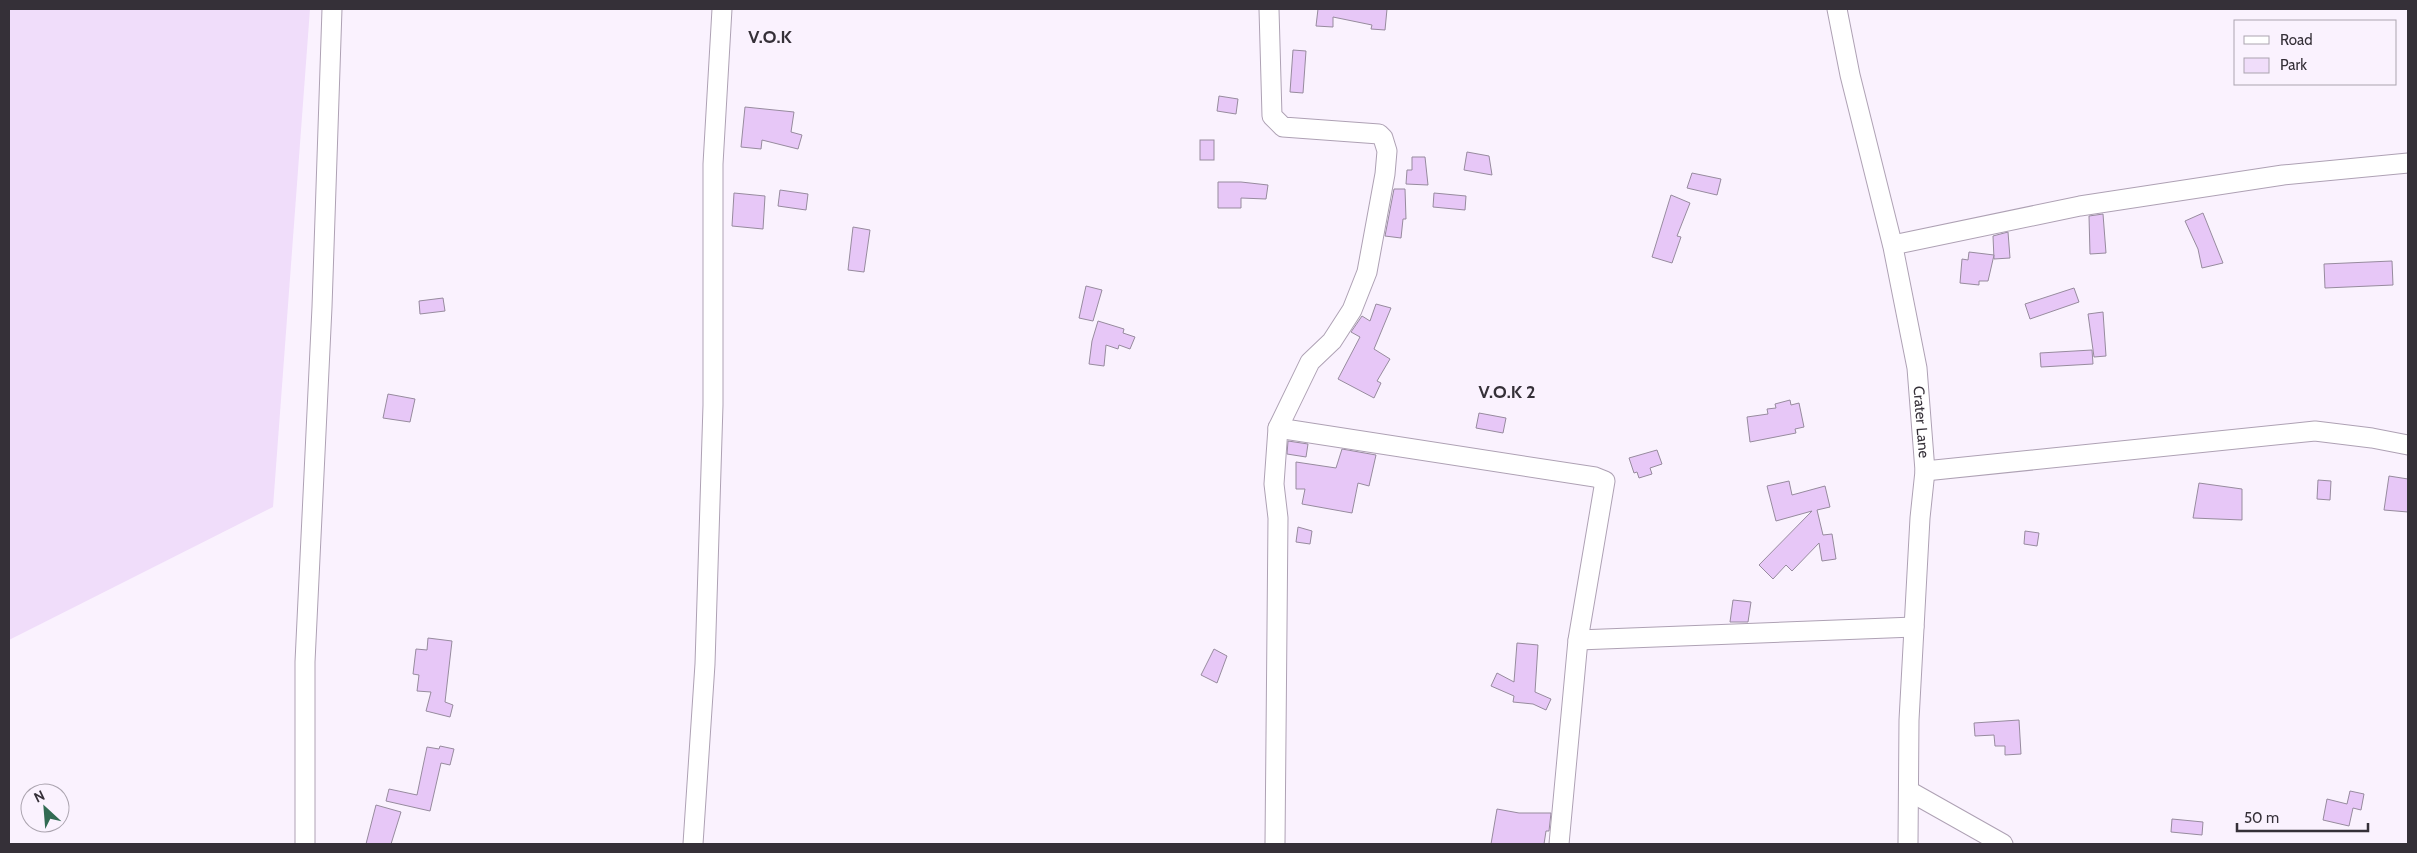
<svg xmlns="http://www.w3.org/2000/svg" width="2417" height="853" font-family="Cabin,sans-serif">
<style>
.green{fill:#f0ddfa}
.building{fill:#e7c7f7;stroke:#978b9e}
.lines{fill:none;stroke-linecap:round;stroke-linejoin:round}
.minor-casing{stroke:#aea1b4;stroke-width:21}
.minor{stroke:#fff;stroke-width:19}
.labels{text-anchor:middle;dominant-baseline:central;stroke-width:4.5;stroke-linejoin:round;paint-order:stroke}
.street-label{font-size:15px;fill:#353038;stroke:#faf2fe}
.quarter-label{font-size:18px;font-weight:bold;fill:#353038;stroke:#faf2fe}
</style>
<rect width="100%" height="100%" fill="#faf2fe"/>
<path class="green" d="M9,9H310L273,507L9,640Z"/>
<g class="building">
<path d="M1318,9H1387L1385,30L1371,29L1372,25L1333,17V27L1316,26Z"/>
<path d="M1293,50L1306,51L1303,93L1290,92Z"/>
<path d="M1219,96L1238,99L1236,114L1217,111Z"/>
<path d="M745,107L794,112L791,132L802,135L798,149L762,140L761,149L741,147Z"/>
<rect x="1200" y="140" width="14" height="20"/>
<path d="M1467,152L1489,156L1492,175L1464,170Z"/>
<path d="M1412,157H1425L1428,185L1406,184L1407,170H1412Z"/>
<path d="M1692,173L1721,179L1717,195L1687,188Z"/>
<path d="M1218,182H1241L1268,185L1266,199L1241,198V208H1218Z"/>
<path d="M1394,189H1405L1406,219H1403L1401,238L1385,236Z"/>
<path d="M780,190L808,194L806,210L778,206Z"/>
<path d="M734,193L765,196L763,229L732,226Z"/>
<path d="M1434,193L1466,196L1465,210L1433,207Z"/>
<path d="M1671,195L1690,203L1677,236L1681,237L1672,263L1652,257Z"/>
<path d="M2203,213L2223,263L2202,268L2198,249L2185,221Z"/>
<path d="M2103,214L2106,253L2090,254L2089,216Z"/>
<path d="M853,227L870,230L864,272L848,270Z"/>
<path d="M2008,232L2010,258L1994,259L1993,236Z"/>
<path d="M1969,252L1994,255L1988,281H1979V285L1960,283L1962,259L1968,260Z"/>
<path d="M2392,261L2393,285L2325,288L2324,264Z"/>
<path d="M1086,286L1102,290L1093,321L1079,318Z"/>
<path d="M2074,288L2079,302L2030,319L2025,304Z"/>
<path d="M443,298L445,311L420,314L419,301Z"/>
<path d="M1376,304L1391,308L1374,349L1390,359L1377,381L1381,383L1374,398L1338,379L1360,337L1351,332L1362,316L1370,321Z"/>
<path d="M2103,312L2106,356L2094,357L2088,314Z"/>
<path d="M1098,321L1124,329L1123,333L1135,337L1130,349L1119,345L1118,349L1106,345L1104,366L1089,364L1092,341Z"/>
<path d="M2092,350L2093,364L2041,367L2040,353Z"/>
<path d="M388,394L415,399L410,422L383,418Z"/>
<path d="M1790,400L1791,405L1799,403L1804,427L1795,429L1796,433L1750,442L1747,417L1768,414L1767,409L1776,408L1775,404Z"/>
<path d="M1479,413L1506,418L1503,433L1476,428Z"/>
<path d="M1288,441L1308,444L1306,457L1287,454Z"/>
<path d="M1342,449L1376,455L1369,486L1358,483L1352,513L1302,504L1305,489H1296V462L1336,468Z"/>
<path d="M1657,450L1662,464L1650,468L1652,474L1639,478L1637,472L1634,473L1629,458Z"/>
<path d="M2389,476L2408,479V512L2384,510Z"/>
<path d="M2318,480L2331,481L2330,500L2317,499Z"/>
<path d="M1789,481L1792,495L1825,486L1830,507L1817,510L1823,535L1832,534L1836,559L1822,561L1819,543L1792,571L1786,565L1773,579L1759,565L1812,511L1776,521L1767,486Z"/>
<path d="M2199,483L2242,489V520L2193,518Z"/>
<path d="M1298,527L1312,531L1310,544L1296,542Z"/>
<path d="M2025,531L2039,533L2037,546L2024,544Z"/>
<path d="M1733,600L1751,602L1748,622H1730Z"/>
<path d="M428,638L452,641L445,702L453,705L450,717L426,711L431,692L417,691L419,675L413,674L416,649L427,650Z"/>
<path d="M1517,643L1538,645L1535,692L1551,699L1546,710L1533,704L1513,702L1514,696L1491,686L1497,673L1514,682Z"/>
<path d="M1214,649L1227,656L1217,683L1201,675Z"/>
<path d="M2019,720L2021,754L2005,755V746H1995L1994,735L1975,736L1974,723Z"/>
<path d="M440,746L454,749L450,765L441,763L430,811L386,801L389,789L417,795L427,747L439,749Z"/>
<path d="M2350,791L2364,794L2361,810L2353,808L2349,826L2323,820L2327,799L2347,804Z"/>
<path d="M376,805L401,812L391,844H366Z"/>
<path d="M1497,809L1519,813H1551L1549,831H1546L1544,844H1491Z"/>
<path d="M2172,819L2203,822L2202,835L2171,832Z"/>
</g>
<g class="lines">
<g class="minor-casing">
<g id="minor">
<path d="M1269,9L1272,116L1283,127L1379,134L1383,138L1387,151L1385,174L1367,272L1352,310L1332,341L1310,362L1278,428L1274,484L1278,518L1275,844"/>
<path id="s1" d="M1837,9L1850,75L1893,247L1917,368L1925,471L1920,518L1909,720L1908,844"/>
<path d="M1893,245L2080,206L2283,175L2408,163"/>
<path d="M1278,428L1595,477L1605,481L1578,640L1559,844"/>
<path d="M1925,471L2315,431L2372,438L2408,445"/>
<path d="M1578,640L1914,627"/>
<path d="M1909,791L2003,844"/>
<path d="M305,844V662L322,307L332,9"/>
<path d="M693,844L705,664L713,405V164L722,9"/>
</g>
</g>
<use href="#minor" class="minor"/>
</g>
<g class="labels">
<g class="street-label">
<text stroke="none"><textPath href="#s1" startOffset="422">Crater Lane</textPath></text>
</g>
<g class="quarter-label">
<text x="770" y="37">V.O.K</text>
<text x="1507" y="392">V.O.K 2</text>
</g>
</g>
<rect width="2417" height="853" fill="none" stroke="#353038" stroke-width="20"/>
<rect x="2234" y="20" width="162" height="65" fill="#faf2fe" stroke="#aba4af"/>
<rect x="2244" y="36" width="25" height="8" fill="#ffffff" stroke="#aba4af"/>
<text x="2280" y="45" font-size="15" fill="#353038">Road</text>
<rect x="2244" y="58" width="25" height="15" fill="#f0ddfa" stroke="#aba4af"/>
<text x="2280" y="70" font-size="15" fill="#353038">Park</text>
<g transform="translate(45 808) rotate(334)"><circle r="24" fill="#faf2fe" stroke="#aba4af"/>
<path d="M0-4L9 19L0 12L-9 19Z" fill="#326b53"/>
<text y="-8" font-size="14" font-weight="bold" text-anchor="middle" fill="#353038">N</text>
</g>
<path d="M2237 823v8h131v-8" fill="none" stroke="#353038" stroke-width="2.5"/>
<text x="2244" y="823" font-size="15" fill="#353038" stroke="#faf2fe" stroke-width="4" paint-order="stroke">50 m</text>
</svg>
